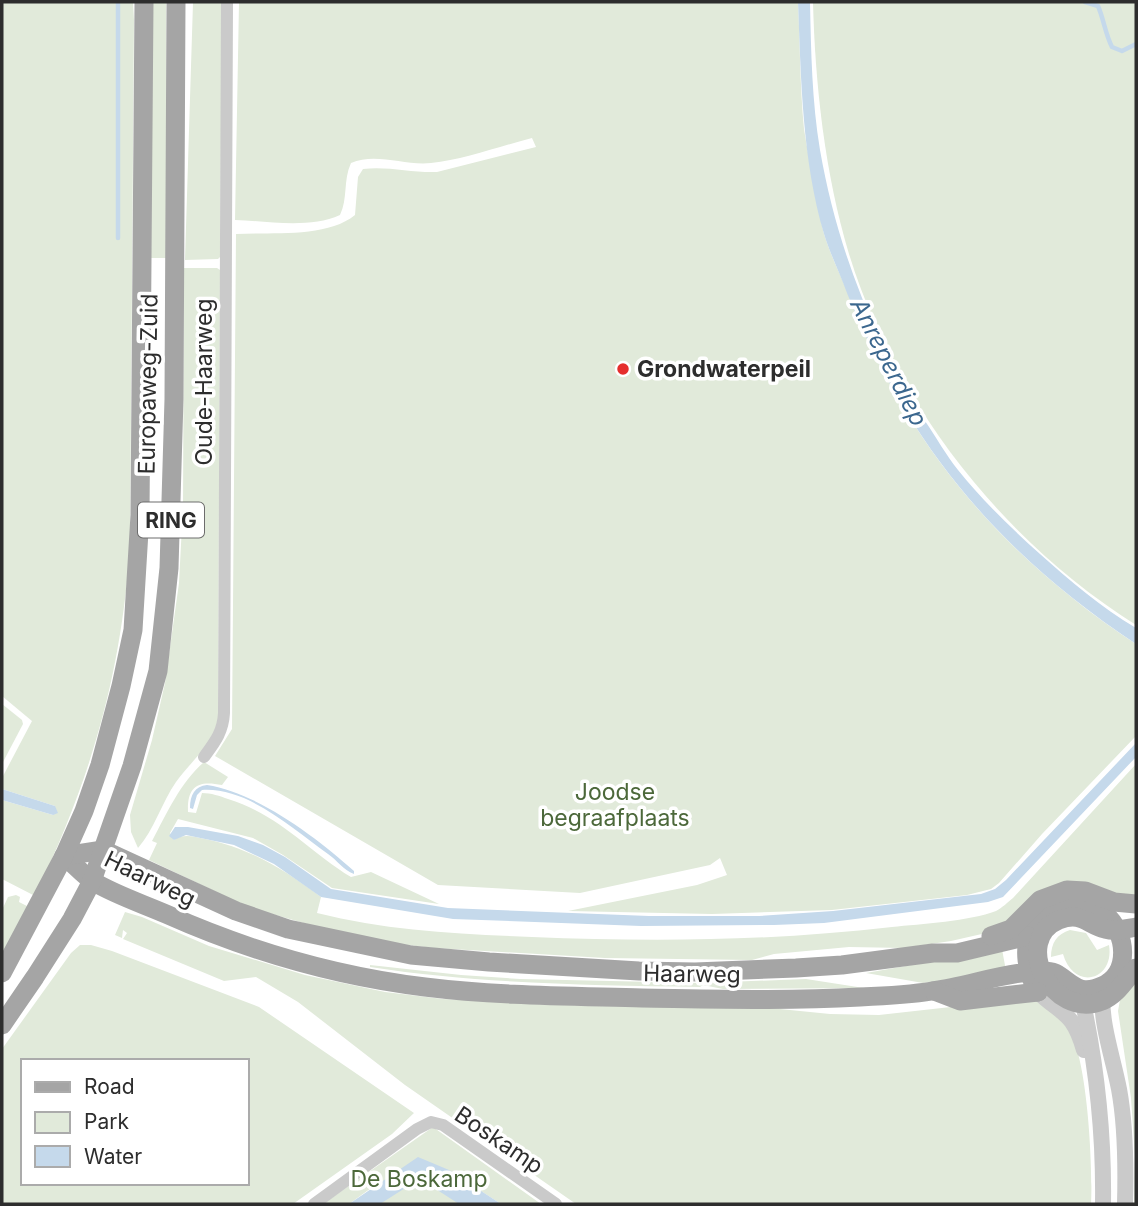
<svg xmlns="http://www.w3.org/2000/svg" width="1138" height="1206" font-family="Inter,sans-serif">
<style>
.green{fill:#e1eada;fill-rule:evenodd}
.water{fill:#c5d9eb}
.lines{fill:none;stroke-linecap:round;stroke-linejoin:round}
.stream{stroke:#c5d9eb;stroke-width:4.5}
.minor{stroke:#cacaca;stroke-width:12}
.tertiary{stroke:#cacaca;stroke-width:16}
.primary{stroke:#a5a5a5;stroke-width:19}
.poi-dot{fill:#e52e2d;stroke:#fff;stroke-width:2.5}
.labels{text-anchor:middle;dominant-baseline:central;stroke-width:7;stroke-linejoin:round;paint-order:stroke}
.shield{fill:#fff;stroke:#6c6c6c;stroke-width:2}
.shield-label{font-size:21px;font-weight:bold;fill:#2d2d2d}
.poi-label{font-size:23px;font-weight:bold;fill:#2d2d2d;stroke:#fff;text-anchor:start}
.street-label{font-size:23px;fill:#2d2d2d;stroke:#fff}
.park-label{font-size:23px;fill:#4c683a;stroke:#fff}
.water-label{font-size:24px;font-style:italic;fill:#3b678e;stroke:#fff}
</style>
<rect width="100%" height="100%" fill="#fff"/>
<g class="green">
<path d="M2,2H133L134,20L130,549C120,679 91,778 35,896L2,879V800L53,815L55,806L2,789V778L32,721L2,696Z"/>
<path d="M152,2H166L167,258H151Z"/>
<path d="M193,2H222L220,257L218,259L185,260Z"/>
<path d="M239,2H798C800,44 800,87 804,129C807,150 812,171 816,192C819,206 820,220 824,234C830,254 840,274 848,293C907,445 1001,555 1136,644V736L1042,834L999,883L991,889L967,895L832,910L712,914L568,911L697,885L727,875L720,858L710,865L580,893L438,885L215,756L232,729L236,234C273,232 327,238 355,215L358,177L363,169C388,166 412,173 437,172L536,147L532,138C500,146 463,160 431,163C405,166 376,152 351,163C343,180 348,199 340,215C309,229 268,221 235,220Z"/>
<path d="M813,2H1136V625C1002,540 896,406 849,254C825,175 815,84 813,2Z"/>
<path d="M184,268H217L220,270L218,719C214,744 190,762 176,782C162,802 154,830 138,848L131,832L130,815L152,740L165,683L179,583L183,506Z"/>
<path d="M2,704L22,720L23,724L2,764Z"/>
<path d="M204,762L228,777L222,785C198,780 187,786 188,812L196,813L202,793C211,793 220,796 228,799C280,815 307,850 351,877L371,872L439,904L332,888L283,855L253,838L178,819L170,833L174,840C184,833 194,837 205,839C252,849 283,869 321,897L317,913C388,931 460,934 532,937C654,942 770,941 892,927C921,924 970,921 996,911C1002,908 1008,902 1013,898L1136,764V899L951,941L904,948L849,947L774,954L752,960L605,958L434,948L399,944L314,926L248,907L149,860L157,843L152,841C167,813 180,783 204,762Z"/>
<path d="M16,895L20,897L19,902L29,907L2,961V910L8,897Z"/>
<path d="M125,912L142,917L209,946L305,975L385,992L443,999L520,1003L770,1008L830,1014L879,1015L1032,998C1042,1005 1055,1011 1063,1019C1088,1044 1093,1168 1091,1204H576L405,1085L298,1002L256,977L224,981L123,939L127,933L123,930L122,938L115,935Z"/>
<path d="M1070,930L1086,933L1097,950L1109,945C1115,980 1074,992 1063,954L1051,957C1051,943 1057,934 1070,930Z"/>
<path d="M80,945H91L112,951L259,1007L414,1113L392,1134L293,1204H2V1049L71,953ZM23,1061H247V1183H23Z"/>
<path d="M1002,949L1006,971L923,983L866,973Z"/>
<path d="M370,965L461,975L520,979L701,983L806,979L864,988L723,989L703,985L700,987C588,985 480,984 370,967Z"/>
<path d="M1136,978V1204H1134L1135,1156L1131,1098L1118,1011L1120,1000Z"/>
<path d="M433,1127L541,1204H501L464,1180L496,1204H357L378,1183L349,1204H323Z"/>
</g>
<g class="water">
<path d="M798,2H810C811,51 812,102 820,150C837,248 873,338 925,421C936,437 946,455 958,470C982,500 1011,528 1040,554C1070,581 1101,607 1136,628V644C1000,554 908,445 847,293C840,273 830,254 824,234C802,159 801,79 798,2Z"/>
<path d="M1136,743V757L1003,897L988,902L824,923L774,925L641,926L453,919L321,897L274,864L234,845L186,835L174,840L169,836L175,827H188L238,836L263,845L285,857L331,889L448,908L649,916H759L833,911L981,894L995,889L1006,880Z"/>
<path d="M207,785C258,793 316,837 354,871V874C343,870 337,860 328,854C293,829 248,787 202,790L197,795L193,809L190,808C190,795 195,786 207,785Z"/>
<path d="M2,789L55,806L58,813L53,815L2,800Z"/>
<path d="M418,1157L449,1170L501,1204H459L428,1184L413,1183L380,1204H349Z"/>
</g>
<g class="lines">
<g class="stream">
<path d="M1085,2L1098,6C1104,20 1105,33 1112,47L1122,51L1136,44"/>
<path d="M118,238V2"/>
</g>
<g class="minor">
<path d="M204,757C215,742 223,732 224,713L227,2"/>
<path d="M314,1204L417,1129L431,1122L443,1125L556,1204"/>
</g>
<g class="tertiary">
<path d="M1038,992C1064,1016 1073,1012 1084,1050"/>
<path d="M1102,992C1101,1025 1113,1058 1119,1089C1126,1127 1126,1166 1125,1204"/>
<path d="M1083,1003C1097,1069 1104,1137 1103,1204"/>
</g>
<g class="primary">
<path d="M64,856C74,864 83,875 94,882C116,895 143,904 166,914C249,951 335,976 425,987C497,996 570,996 642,998C715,999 787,1001 860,997C884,996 908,995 932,991C964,987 996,975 1029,972C1036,971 1048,970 1055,973C1072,982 1078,997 1102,986C1131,973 1127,933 1105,914C1099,908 1089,905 1081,904C1028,897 1014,953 1038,992"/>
<path d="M64,856L103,850L236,911L288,929L411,955L489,962L639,971L695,972L796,968L842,965L933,953H957L1028,936"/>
<path d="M1136,927C1125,929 1116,932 1105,929C1087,925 1082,911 1059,920C1011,940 1052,1021 1102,1001C1118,994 1125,980 1136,968"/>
<path d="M991,936L1011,929L1040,900L1067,890L1085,891L1114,902L1136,904"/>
<path d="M2,973L64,856L84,811L100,765L121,686L133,630L140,515L144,2"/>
<path d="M934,991L960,1001L1038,992"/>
<path d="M2,1025L35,977L72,919L92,881L132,766L158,671L169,568L174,399L176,2"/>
</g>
</g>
<circle class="poi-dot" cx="623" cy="369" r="7"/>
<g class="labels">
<rect class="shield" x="138" y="502.5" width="66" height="35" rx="5"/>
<g class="shield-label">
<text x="171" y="520">RING</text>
</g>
<g class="poi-label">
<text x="637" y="369">Grondwaterpeil</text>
</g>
<g class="street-label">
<text transform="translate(204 382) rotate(-90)">Oude-Haarweg</text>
<text transform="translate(148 384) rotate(-89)">Europaweg-Zuid</text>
<text transform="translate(150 879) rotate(26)">Haarweg</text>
<text transform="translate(692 974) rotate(1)">Haarweg</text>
<text transform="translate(499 1140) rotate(34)">Boskamp</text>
</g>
<g class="park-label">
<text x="615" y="792">Joodse<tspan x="615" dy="26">begraafplaats</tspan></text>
<text x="419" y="1179">De Boskamp</text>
</g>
<g class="water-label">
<text transform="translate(889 362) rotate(63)">Anreperdiep</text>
</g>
</g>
<rect width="1138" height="1206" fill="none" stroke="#2d2d2d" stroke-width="7"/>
<rect x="21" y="1059" width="228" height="126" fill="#ffffff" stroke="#ababab" stroke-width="2"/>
<rect x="35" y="1082" width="35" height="10" fill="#a5a5a5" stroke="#ababab" stroke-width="2"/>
<text x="84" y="1094" font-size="21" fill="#2d2d2d">Road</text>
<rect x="35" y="1112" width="35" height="21" fill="#e1eada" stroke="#ababab" stroke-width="2"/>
<text x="84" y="1129" font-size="21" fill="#2d2d2d">Park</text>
<rect x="35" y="1146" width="35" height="21" fill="#c5d9eb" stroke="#ababab" stroke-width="2"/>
<text x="84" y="1164" font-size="21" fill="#2d2d2d">Water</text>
</svg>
